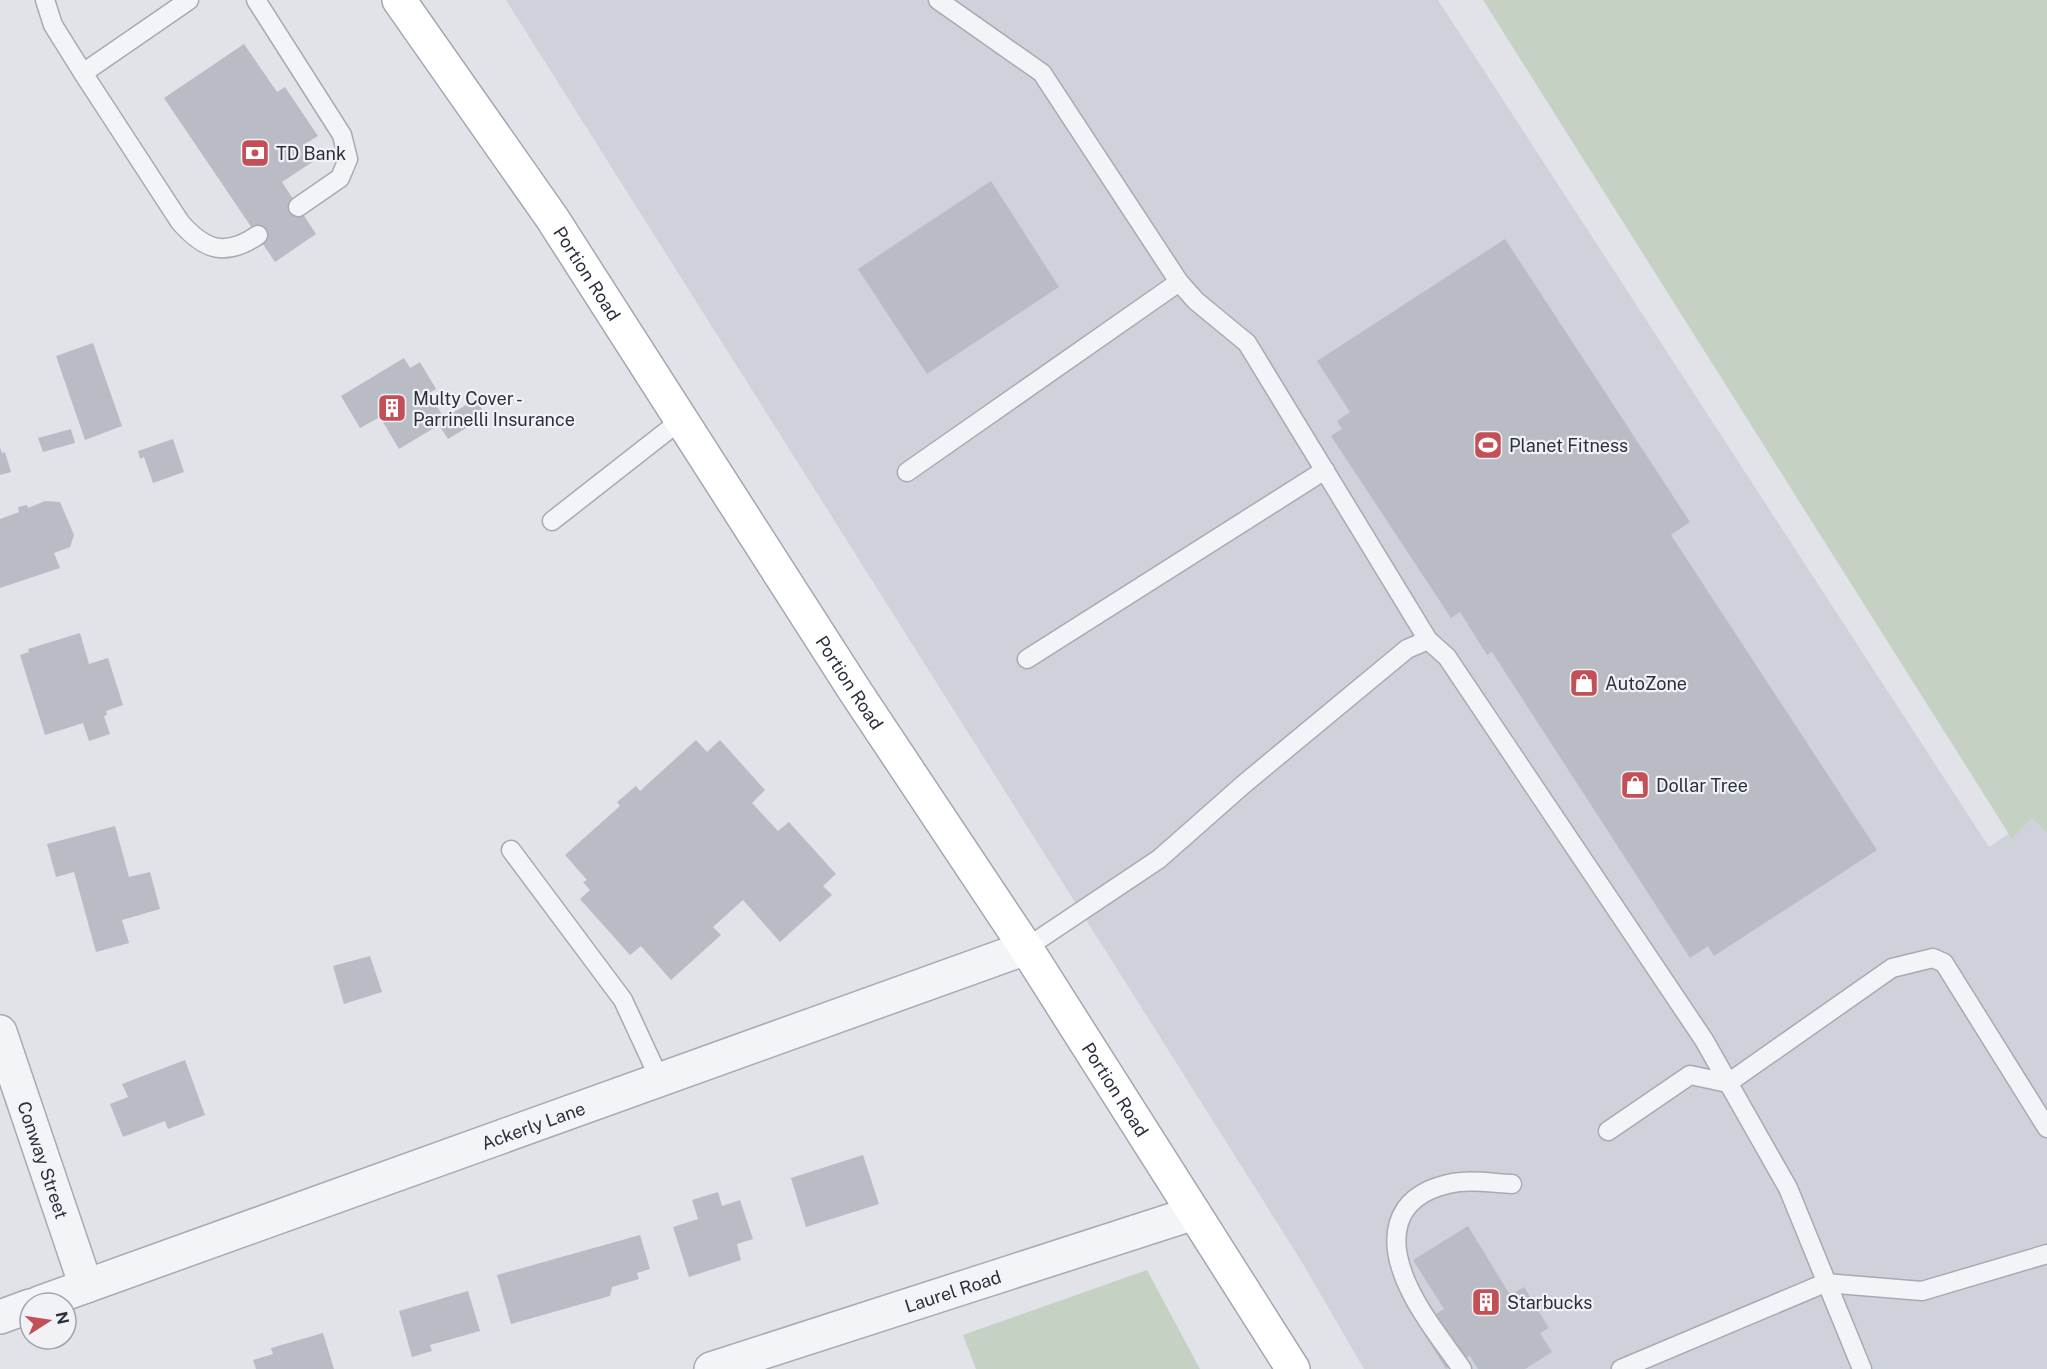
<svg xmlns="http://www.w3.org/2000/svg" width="2047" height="1369" font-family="'Public Sans',sans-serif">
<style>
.built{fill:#cfd2da}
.green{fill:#c5d2c3}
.building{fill:#b9bcc5}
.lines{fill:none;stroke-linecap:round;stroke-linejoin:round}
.service-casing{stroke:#a7aab3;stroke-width:21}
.minor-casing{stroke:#a7aab3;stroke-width:36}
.primary-casing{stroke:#a1a7b3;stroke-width:36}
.service{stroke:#f3f4f7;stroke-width:18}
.minor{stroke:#f3f4f7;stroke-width:33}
.primary{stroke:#fff;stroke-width:33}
.labels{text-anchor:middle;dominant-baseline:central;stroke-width:4.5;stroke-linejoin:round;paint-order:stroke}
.poi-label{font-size:18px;fill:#2b303f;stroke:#f0f2f6;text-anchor:start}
.street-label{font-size:18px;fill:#2b303f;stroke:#f0f2f6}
</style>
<rect width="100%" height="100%" fill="#e1e3e9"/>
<path class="built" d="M506,0H1438L1989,847L2032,818L2047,834V1369H1364L1300,1259Z"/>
<g class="green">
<path d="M1483,0H2047V834L2032,818L2012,839Z"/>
<path d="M1147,1270L1200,1369H976L963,1335Z"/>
</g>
<g class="building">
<path d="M244,44L277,92L285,87L318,136L303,145L314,161L282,182L316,234L275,262L164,98Z"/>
<path d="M991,181L1059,287L927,374L858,269Z"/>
<path d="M1505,239L1690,522L1671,535L1877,850L1714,956L1708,946L1690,958L1492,652L1487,655L1460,612L1451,618L1331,436L1342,429L1337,421L1350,412L1317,361Z"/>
<path d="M93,343L122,426L85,440L56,356Z"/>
<path d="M404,358L410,368L420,362L436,389L429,393L444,418L476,399L486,416L448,439L439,425L399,449L380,417L360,428L341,396Z"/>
<path d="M71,429L75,443L43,452L38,438Z"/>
<path d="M173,439L184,472L153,483L144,457L140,459L138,451Z"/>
<path d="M0,447L2,453L5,452L11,472L0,475Z"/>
<path d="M45,501L60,502L74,535L70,547L54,553L60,568L0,588V519L19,512L18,507L27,505L28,508Z"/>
<path d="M80,633L89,664L108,658L123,705L106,711L107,715L104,716L110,734L89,741L83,723L45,735L20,655L29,652L28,649Z"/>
<path d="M696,740L707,752L720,740L765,790L752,803L778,831L789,822L836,874L823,886L832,895L780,942L743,900L713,927L721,935L671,980L641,946L630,955L580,899L590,890L583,882L587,880L565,855L620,806L617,802L636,786L640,791Z"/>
<path d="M115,826L129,877L150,872L160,909L122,920L129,943L96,952L74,872L56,877L47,844Z"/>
<path d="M370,956L382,992L344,1004L333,966Z"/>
<path d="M185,1060L205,1115L168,1129L165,1121L123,1137L110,1104L128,1097L122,1084Z"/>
<path d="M863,1155L879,1204L806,1227L791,1178Z"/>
<path d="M718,1192L722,1206L740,1200L753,1239L737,1244L741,1260L689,1277L673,1227L698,1219L692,1200Z"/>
<path d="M1468,1226L1510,1295L1524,1287L1549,1328L1540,1333L1552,1352L1525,1369H1478L1470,1356L1446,1369L1418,1324L1444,1309L1413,1260Z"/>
<path d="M640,1235L650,1269L637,1273L639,1279L612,1287L610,1296L511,1324L497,1275Z"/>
<path d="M468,1291L480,1331L430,1345L432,1351L412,1357L399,1311Z"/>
<path d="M323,1333L334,1369H256L253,1360L273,1354L271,1348Z"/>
</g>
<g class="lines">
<g class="service-casing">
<g id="service">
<path d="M45,0L53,25L83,73L189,0"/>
<path d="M256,0L342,135L348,159L340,178L298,207"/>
<path d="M938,0L1042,73L1179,282L1196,301L1247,343L1428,640L1447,657L1704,1040L1788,1188L1862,1369"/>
<path d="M83,73L180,222C205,251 226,257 258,235"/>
<path d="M907,472L1179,282"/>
<path d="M552,521L681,420"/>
<path d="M1027,659L1325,470"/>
<path d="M511,850L623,1000L660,1080"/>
<path d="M1026,948L1159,859L1244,784L1407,649L1428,640"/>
<path d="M1608,1131L1690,1075L1728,1083L1892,968L1933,958L1944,963L2047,1128"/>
<path d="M1462,1369C1444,1343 1422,1316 1409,1288C1386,1240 1392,1197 1448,1184C1469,1179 1491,1183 1512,1184"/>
<path d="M1621,1369L1825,1283L1922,1291L2047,1254"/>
</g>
</g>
<g class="minor-casing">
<g id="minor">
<path id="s1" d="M0,1032L86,1286"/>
<path id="s2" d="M39,1303L1026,948"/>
<path d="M0,1317L30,1306"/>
<path id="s3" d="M711,1369L1194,1213"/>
</g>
</g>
<g class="primary-casing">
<g id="primary">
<path id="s4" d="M399,0L552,218L855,691L1026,948L1293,1369"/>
</g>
</g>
<use href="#service" class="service"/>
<use href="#minor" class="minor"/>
<use href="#primary" class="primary"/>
</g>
<defs>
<g id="bank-square" transform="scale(1.5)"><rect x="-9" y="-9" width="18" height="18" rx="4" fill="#c45057" stroke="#f0f2f6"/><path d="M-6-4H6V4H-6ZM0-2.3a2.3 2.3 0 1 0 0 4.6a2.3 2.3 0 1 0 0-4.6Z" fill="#fff"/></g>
<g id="building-square" transform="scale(1.5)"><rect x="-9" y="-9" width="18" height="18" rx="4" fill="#c45057" stroke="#f0f2f6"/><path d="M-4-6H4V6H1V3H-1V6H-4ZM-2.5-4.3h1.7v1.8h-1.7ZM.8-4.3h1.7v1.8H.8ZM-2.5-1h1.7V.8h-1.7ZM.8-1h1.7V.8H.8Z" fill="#fff"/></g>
<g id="stadium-square" transform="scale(1.5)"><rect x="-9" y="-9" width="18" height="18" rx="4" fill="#c45057" stroke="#f0f2f6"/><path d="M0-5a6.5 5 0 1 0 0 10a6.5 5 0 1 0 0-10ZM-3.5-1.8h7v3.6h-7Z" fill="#fff"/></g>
<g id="shop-square" transform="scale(1.5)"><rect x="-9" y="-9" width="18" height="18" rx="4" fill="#c45057" stroke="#f0f2f6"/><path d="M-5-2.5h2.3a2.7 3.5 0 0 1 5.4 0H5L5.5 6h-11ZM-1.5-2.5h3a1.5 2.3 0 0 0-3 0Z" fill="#fff"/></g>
</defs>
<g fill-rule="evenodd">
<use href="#bank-square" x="255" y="153"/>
<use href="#building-square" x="392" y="408"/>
<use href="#stadium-square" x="1488" y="445"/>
<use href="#shop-square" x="1584" y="683"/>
<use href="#shop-square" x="1635" y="785"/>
<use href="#building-square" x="1486" y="1302"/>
</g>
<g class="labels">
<g class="poi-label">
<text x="276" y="153">TD Bank</text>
<text x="413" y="398">Multy Cover -<tspan x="413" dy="21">Parrinelli Insurance</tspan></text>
<text x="1509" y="445">Planet Fitness</text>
<text x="1605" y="683">AutoZone</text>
<text x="1656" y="785">Dollar Tree</text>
<text x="1507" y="1302">Starbucks</text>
</g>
<g class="street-label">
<text stroke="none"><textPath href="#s4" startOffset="332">Portion Road</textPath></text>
<text stroke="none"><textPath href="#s4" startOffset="818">Portion Road</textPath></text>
<text stroke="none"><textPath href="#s4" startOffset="1304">Portion Road</textPath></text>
<text stroke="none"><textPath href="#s2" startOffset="525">Ackerly Lane</textPath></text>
<text stroke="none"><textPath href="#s1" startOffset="135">Conway Street</textPath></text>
<text stroke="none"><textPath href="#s3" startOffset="254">Laurel Road</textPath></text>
</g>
</g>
<g transform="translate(48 1321) rotate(78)"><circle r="28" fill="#f0f2f6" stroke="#a1a4ad" stroke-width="1.5"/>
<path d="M0-4.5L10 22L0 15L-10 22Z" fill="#c45057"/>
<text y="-9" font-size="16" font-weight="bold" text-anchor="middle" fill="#2b303f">N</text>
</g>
</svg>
